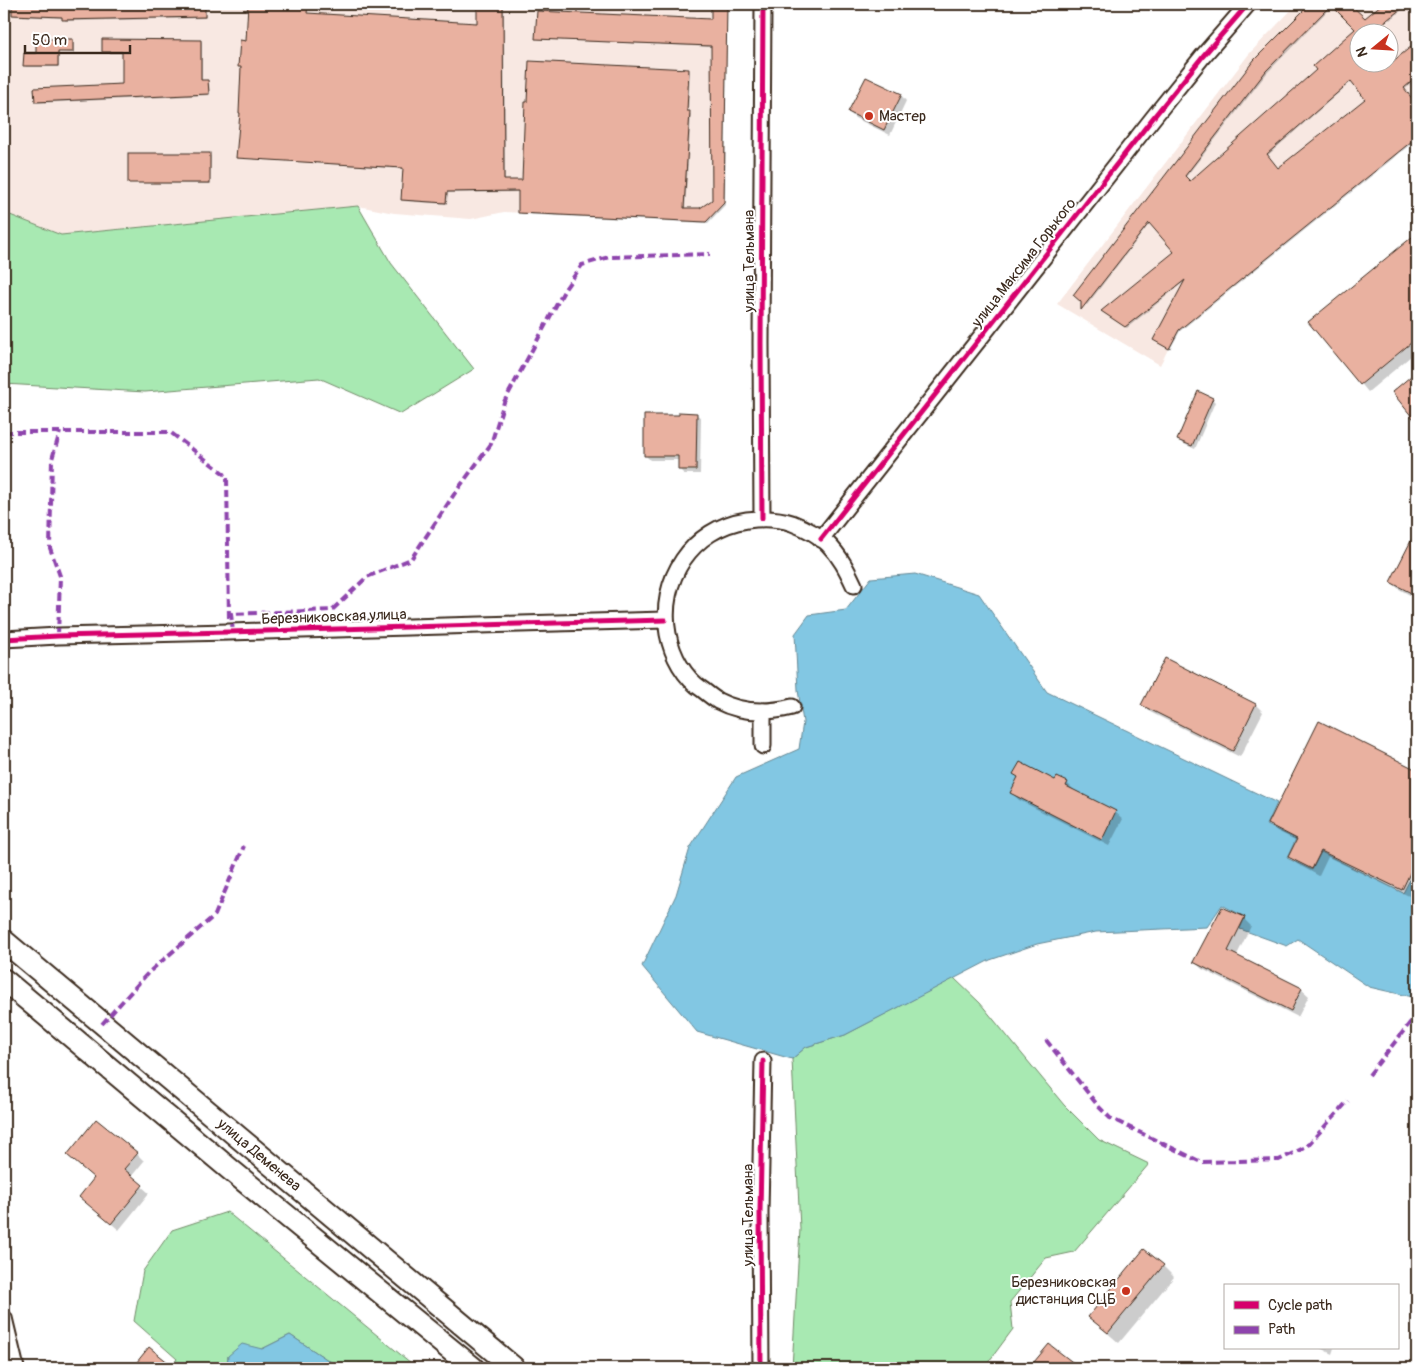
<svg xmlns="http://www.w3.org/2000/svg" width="1421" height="1372" font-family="Pangolin,sans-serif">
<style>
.built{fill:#f8e8e2;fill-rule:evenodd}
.green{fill:#a8e9b2;stroke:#728a68}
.water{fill:#82c7e3;stroke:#668894}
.shadow{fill:#0003;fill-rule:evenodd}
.building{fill:#e9b1a0;stroke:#3b2a1e;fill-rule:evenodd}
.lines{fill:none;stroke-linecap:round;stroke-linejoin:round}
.minor-casing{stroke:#3b2a1e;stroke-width:19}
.secondary-casing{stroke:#3b2a1e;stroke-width:25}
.minor{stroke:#fff;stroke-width:15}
.secondary{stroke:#fff;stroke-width:21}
.quiet{stroke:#8e44ad;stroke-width:4;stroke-dasharray:8 4;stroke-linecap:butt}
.cycleway-casing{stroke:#fff;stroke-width:8}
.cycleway{stroke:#d6006c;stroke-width:5}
.poi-dot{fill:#c8321e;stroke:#fff;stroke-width:2}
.labels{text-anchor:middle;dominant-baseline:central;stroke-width:4;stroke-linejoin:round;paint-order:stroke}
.poi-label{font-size:15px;fill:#3b2a1e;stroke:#fff;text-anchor:start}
.street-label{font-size:15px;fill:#3b2a1e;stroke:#fff}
</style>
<rect width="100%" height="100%" fill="#fff"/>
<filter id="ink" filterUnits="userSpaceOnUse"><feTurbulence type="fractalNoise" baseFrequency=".02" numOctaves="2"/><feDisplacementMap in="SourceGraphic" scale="10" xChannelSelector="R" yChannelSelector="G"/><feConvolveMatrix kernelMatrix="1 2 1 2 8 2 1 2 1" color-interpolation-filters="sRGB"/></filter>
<g filter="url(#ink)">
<g class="built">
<path d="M4,4H727L724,203L706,222L504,212L471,219L394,213L358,206L61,235L5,213Z"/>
<path d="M1297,4H1417V137L1178,330L1160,365L1057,304L1249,54ZM1358,32H1388V62H1358Z"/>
</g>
<g class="green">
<path d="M4,202L5,213L61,235L358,206L391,263L474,369L401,414L319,378L145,392L4,384Z"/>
<path d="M954,978L980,1003L1064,1105L1099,1140L1149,1164L1074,1252L1046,1258L1010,1302L1013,1329L984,1368H792L800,1229L792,1059L806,1047L845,1035Z"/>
<path d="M227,1212L417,1368H338L337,1366L290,1335L262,1349L228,1356L227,1368H170L177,1359L134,1321L143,1271L172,1230Z"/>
</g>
<g class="water">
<path d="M915,574L979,594L1047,692L1277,803L1267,825L1296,839L1287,858L1312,870L1321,852L1403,893L1417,866V998L1369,987L1298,939L1287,946L1240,929L1245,917L1222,905L1207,927L1096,932L1037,944L990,960L845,1035L806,1047L792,1059L697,1032L642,966L676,895L690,848L736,777L799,749L803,722L798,690L795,634L809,615L846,610L871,578Z"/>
<path d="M290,1335L337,1366L338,1368H227L228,1356L242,1344L262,1349Z"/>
</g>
<g class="shadow">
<path d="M14,4H62L64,7L204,4L206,18L65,21L64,18L15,16L13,15Z"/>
<path d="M249,4H276V12L479,25L478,4H504L505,181H523L689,70L690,72L688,112L691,114L685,209L700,210L713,201V47L538,39L537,38L713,20V4H727L725,205L708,223L521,214L520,212L519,192L448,193L447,204L404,201L402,200L404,169L239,158L238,157L243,68L239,66L247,42Z"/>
<path d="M1312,4H1349L1377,31L1375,32H1358V62L1388,67L1417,43V79L1404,90L1417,107V139L1180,331L1170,349L1154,340L1185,281L1127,328L1104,312L1175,252L1150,223L1087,305L1074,295L1255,61ZM1333,5L1357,29L1318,70L1190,183L1185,178L1267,73ZM1352,81L1366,99L1278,170L1267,156Z"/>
<path d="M1384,4H1409L1390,20L1379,8Z"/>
<path d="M73,40L74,42V53L59,52V67H26L25,66L38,54Z"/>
<path d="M201,41L202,42V82L208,81L209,83L210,95L37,103L36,102L123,85V53H104L103,52Z"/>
<path d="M901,95L906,101L890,135L855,118L849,112Z"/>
<path d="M209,155L211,156L210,184L130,183L129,182Z"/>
<path d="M1417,234V351L1368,392L1310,322Z"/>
<path d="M1212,399L1215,402L1195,449L1182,443L1178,440Z"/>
<path d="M696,414L701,418L700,474H684L679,469V460H650L645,455L680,416Z"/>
<path d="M1417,532V599L1399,589L1391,582Z"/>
<path d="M1165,659L1256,705L1263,712L1240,757L1150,712L1143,705Z"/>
<path d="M1320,723L1417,772V880L1409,896L1328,857L1319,876L1297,864L1289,857L1297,841L1277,831L1270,824Z"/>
<path d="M1015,774L1067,783L1075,791L1115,812L1123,819L1109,846L1019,800L1012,793L1019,778Z"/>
<path d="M1244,919L1251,926L1236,957L1301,989L1309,996L1298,1017L1202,969L1195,962Z"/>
<path d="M137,1154L144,1161L131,1177L149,1193L119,1230L80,1197L95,1179L68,1155Z"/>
<path d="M1163,1266L1174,1277L1119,1343L1089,1317Z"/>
<path d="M1320,1348H1334L1332,1354Z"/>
</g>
<g class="building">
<path d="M12,4H63V6L205,4V17L62,20V17L12,15Z"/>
<path d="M248,4H308L307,13L477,23V4H503L504,180H522L525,102H527L529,61L689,69L687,111H690L684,208H700L712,200L711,46L535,39L537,11L711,19V4H727L724,203L706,222L518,213V191L447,192L446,203L401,200L403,168L236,158L240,113H239L241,67H238L240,40L246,41Z"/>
<path d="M1310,4H1350L1365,18L1382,4H1407L1372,32H1358V62H1392L1417,42V77L1404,88L1417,105V137L1179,330L1169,349L1153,340L1185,280L1125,327L1101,311L1174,252L1149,223L1081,310V302L1073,295L1254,60ZM1331,5L1355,29L1313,66L1316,70L1190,181L1185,176L1266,71ZM1351,81L1365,99L1278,168L1267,154Z"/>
<path d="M36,39H73V52H58V66H23L24,53H36Z"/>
<path d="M102,39L201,40V80H208L209,94L35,102L34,88L122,84V52H102Z"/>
<path d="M866,77L902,94L884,130L848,112Z"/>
<rect x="128" y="153" width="82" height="30"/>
<path d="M1417,233V338L1360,385L1308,322Z"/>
<path d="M1417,371V423L1392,392Z"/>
<path d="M1198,391L1213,398L1192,446L1177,440Z"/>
<path d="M679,412L697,413L696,470H678V456H644V415H679Z"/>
<path d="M1417,529V596L1390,582Z"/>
<path d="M1165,658L1256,704L1233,751L1141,705Z"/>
<path d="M1319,721L1417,770V858L1402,890L1321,851L1312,869L1288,857L1297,839L1268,824Z"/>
<path d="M1020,762L1055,780L1057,777L1068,782L1066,786L1116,811L1102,840L1010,793L1018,777L1013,774Z"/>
<path d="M1222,907L1245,917L1228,951L1302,988L1291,1011L1193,962Z"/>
<path d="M96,1119L138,1153L124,1169L143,1185L111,1224L79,1197L94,1178L67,1155Z"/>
<path d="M1144,1249L1164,1265L1108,1333L1088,1317Z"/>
<path d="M1049,1344L1080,1368H1041L1034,1362Z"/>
<path d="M149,1347L175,1368H132Z"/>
</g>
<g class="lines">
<g class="minor-casing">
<g id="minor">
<path d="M762,518L761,343L763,4"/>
<path d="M821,539L984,333L1153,118L1203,56L1248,4"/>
<path d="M4,639L58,636L229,632L665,620"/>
<path d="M792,707C768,713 741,713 718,701C713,698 708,694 703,690C684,678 672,655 668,634C658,580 692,528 747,520C763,518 777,518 792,523C805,528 818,534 828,544C840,556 847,570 854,585"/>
<path d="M763,711V746"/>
<path d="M4,1318L16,1368"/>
<path d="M761,1368L760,1212L763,1061"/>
</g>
</g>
<g class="secondary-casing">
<g id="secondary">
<path d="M4,941L514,1368"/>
<path d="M4,980L232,1171L473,1368"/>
</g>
</g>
<use href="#minor" class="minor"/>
<use href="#secondary" class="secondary"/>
<g class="quiet">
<path d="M4,432H170L227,476L229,620"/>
<path d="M233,632L231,614L332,610L367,577L411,559L455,493L491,444L504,402L565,289L582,265L609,257L710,254"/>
<path d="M58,636L60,576L50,548L52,459L60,432"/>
<path d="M102,1024L148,973L215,915L244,846"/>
<path d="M1046,1040L1099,1107L1110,1118L1201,1162L1279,1160L1306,1147L1348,1101"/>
<path d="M1369,1075L1417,1014"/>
</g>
<g class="cycleway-casing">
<g id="cycleway">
<path d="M762,518L761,343L763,4"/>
<path d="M821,539L984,333L1153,118L1203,56L1248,4"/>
<path d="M4,639L58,636L229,632L665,620"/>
<path d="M761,1368L760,1212L763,1061"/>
</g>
</g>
<use href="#cycleway" class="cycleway"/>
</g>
</g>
<g class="poi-dot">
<circle cx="869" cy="116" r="5"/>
<circle cx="1126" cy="1291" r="5"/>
</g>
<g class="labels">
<g class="poi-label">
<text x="879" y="116">Мастер</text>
<text x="1116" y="1282" text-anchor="end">Березниковская<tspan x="1116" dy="17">дистанция СЦБ</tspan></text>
</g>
<g class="street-label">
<text transform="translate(749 261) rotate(-90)">улица Тельмана</text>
<text transform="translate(1024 263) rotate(-52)">улица Максима Горького</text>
<text transform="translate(334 617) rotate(-2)">Березниковская улица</text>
<text transform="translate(259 1155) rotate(40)">улица Деменева</text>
<text transform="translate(748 1215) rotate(-90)">улица Тельмана</text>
</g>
</g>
<rect width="1421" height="1372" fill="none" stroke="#fff" stroke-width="20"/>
<rect x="10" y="10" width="1401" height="1352" fill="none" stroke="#3b2a1e" stroke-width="2" filter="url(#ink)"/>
<rect x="1224" y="1284" width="175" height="65" fill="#ffffff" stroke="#b1aaa5"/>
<rect x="1234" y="1301" width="25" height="8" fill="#d6006c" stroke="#b1aaa5"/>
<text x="1268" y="1310" font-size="15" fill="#3b2a1e">Cycle path</text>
<rect x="1234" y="1326" width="25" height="8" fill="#8e44ad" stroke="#b1aaa5"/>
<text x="1268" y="1334" font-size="15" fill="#3b2a1e">Path</text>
<g transform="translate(1374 48) rotate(252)"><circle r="24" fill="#ffffff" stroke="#b1aaa5"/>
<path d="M0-4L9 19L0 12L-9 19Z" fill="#c8321e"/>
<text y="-8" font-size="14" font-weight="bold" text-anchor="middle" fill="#3b2a1e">N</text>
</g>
<path d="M25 45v8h105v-8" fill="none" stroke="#3b2a1e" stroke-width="2.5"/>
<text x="32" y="45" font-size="15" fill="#3b2a1e" stroke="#ffffff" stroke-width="4" paint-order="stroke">50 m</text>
</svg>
